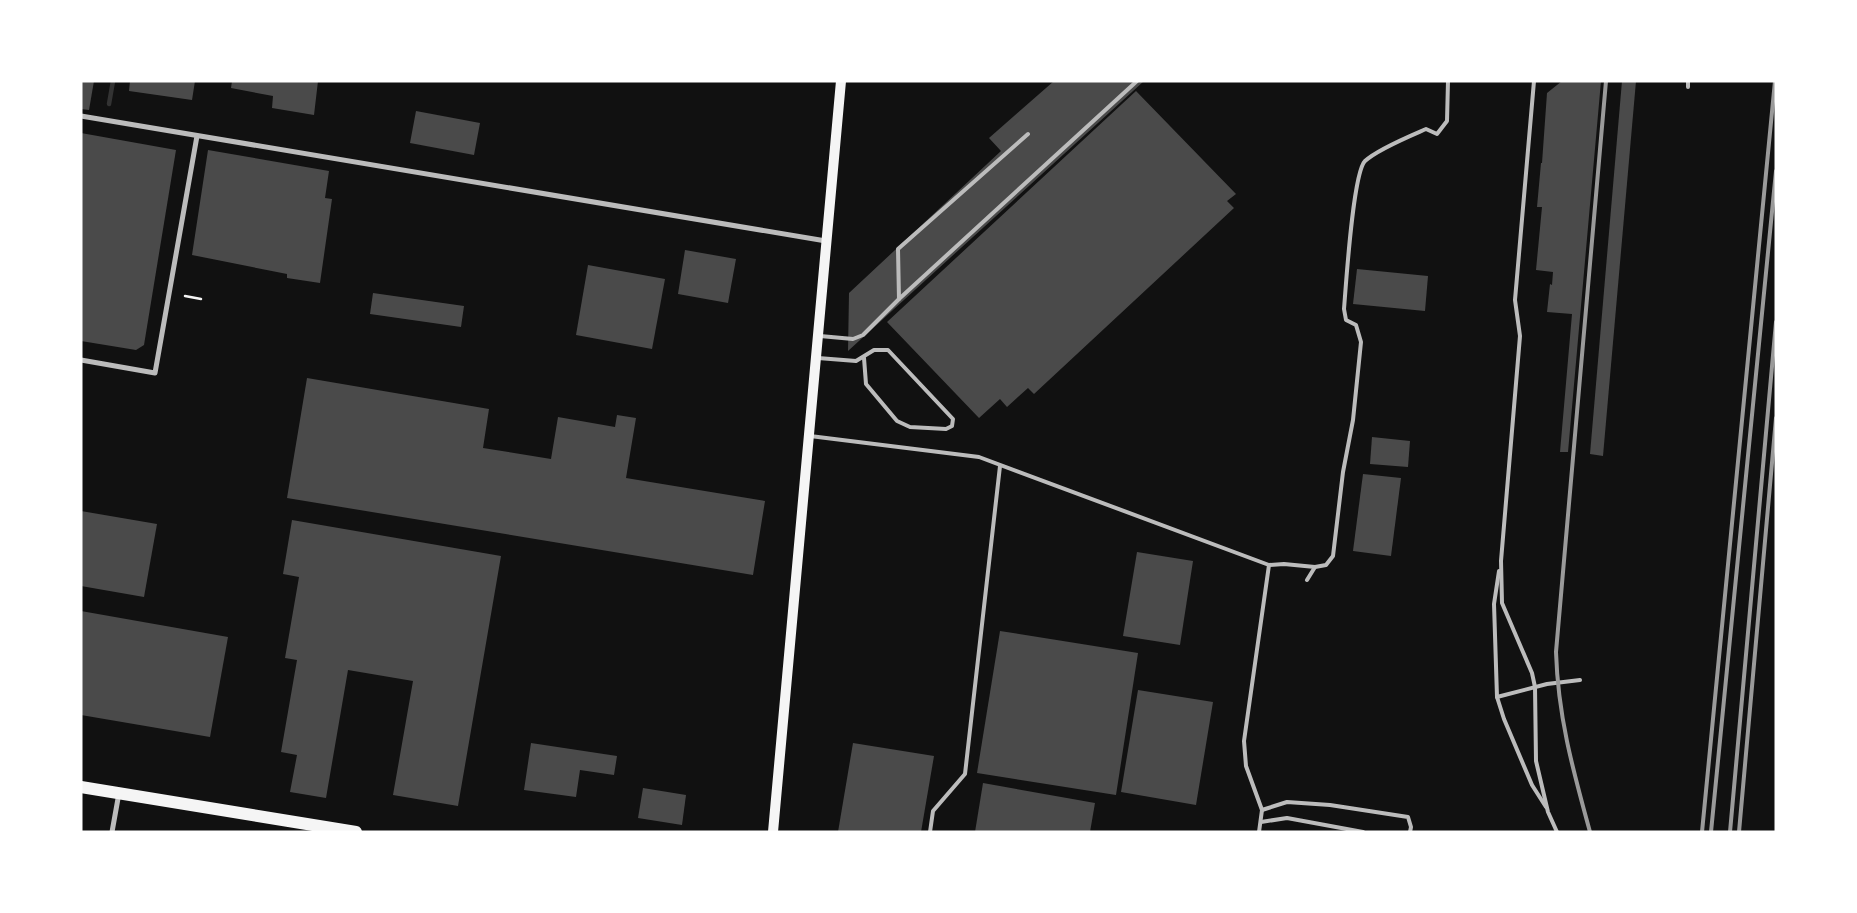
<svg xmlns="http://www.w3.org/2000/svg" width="1857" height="913" font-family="Georgia,serif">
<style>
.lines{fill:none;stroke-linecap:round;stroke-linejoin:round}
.stream{stroke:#333;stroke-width:4.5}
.building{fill:#4a4a4a}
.path{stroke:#f5f5f5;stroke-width:2.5}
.service{stroke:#bcbcbc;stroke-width:4}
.minor{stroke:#bcbcbc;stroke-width:5}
.secondary{stroke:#f5f5f5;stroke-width:10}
.primary{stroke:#f5f5f5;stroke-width:12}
.rail{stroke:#9a9a9a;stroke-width:4}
</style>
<rect width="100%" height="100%" fill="#111"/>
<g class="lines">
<path class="stream" d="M109,104L113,81"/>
</g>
<g class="building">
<path d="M81,81H94L89,110L81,109Z"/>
<path d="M130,81H195L192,100L129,91Z"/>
<path d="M232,81H318L314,115L272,108L273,96L231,88Z"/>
<path d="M1054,81H1144L848,351L849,293L1001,151L989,138Z"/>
<path d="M1562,81H1601L1568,452H1560L1572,314L1547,312L1550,284L1552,285L1553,272L1536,270L1542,207H1537L1541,163H1542L1547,93Z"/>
<path d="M1622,81H1636L1603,456L1590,454Z"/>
<path d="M1136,91L1236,194L1227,201L1234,208L1034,394L1028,388L1007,407L1000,399L979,418L887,322Z"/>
<path d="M416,111L480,123L474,155L410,143Z"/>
<path d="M81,133L176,150L144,345L136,350L81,341Z"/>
<path d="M208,150L329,171L325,198L332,199L320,283L287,278V274L192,255Z"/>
<path d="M685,250L736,259L728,303L678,294Z"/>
<path d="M588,265L665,279L652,349L576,335Z"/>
<path d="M1357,269L1428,276L1425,311L1353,304Z"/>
<path d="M373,293L464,306L461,327L370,314Z"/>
<path d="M307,378L489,409L483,448L551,459L558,417L615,427L617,415L636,418L626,478L765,501L753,575L287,498Z"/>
<path d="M1372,437L1410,441L1408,467L1370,464Z"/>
<path d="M1363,474L1401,478L1391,556L1353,551Z"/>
<path d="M81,511L157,524L144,597L81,586Z"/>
<path d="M292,520L501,556L458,806L393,795L413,681L348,670L326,798L290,792L297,755L281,752L297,660L285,658L299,577L283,574Z"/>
<path d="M1137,552L1193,561L1180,645L1123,636Z"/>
<path d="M81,611L228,637L210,737L81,715Z"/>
<path d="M1000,631L1138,653L1116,795L977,773Z"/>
<path d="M1138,690L1213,702L1196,805L1121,792Z"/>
<path d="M531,743L617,756L614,775L580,770L576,797L524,790Z"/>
<path d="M853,743L934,756L921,832H838Z"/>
<path d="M983,783L1095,803L1090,832H975Z"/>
<path d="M643,788L686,795L682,825L638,818Z"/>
</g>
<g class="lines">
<path class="path" d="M185,296L201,299"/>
<g class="service">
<path d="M1534,81L1515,300L1520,336L1501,561L1502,603L1532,673L1535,687L1536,761L1548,812L1557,832"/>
<path d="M1688,87V81"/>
<path d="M899,299L898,249L1028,134"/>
<path d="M820,336L853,339L863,335L899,299L1137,81"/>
<path d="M818,358L856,361L874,350H888L953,419L952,426L946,429L910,427L897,421L866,384L864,358"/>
<path d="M810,436L979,457L1269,565L1244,741L1246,766L1262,810L1259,832"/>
<path d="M1269,565L1284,564L1315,567"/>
<path d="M1499,571L1494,604L1497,697L1504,719L1532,785L1546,807"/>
<path d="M1307,580L1315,567L1326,565L1333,556L1343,472L1353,420L1361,342L1356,325L1346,320L1344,309C1346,285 1353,173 1365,161C1378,149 1410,136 1426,129L1437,134L1447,121L1448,81"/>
<path d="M1497,697L1547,684L1580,680"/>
<path d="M1262,810L1287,802L1330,805L1408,817L1411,827L1410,832"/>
<path d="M1261,822L1287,818L1363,832"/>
<path d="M930,832L933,811L965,774L1000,466"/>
</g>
<g class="minor">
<path d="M81,116L826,241"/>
<path d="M81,360L155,373L197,136"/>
<path d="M112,832L119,793"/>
</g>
<path class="secondary" d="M773,832L841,81"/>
<path class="primary" d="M81,787L356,832"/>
<g class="rail">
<path d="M1590,832C1573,770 1558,717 1556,652L1606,81"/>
<path d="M1702,832L1775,81"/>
<path d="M1711,832L1776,171"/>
<path d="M1730,832L1776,322"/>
<path d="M1739,832L1776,418"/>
</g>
</g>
<rect width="1857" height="913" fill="none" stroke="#ffffff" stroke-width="165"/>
</svg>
